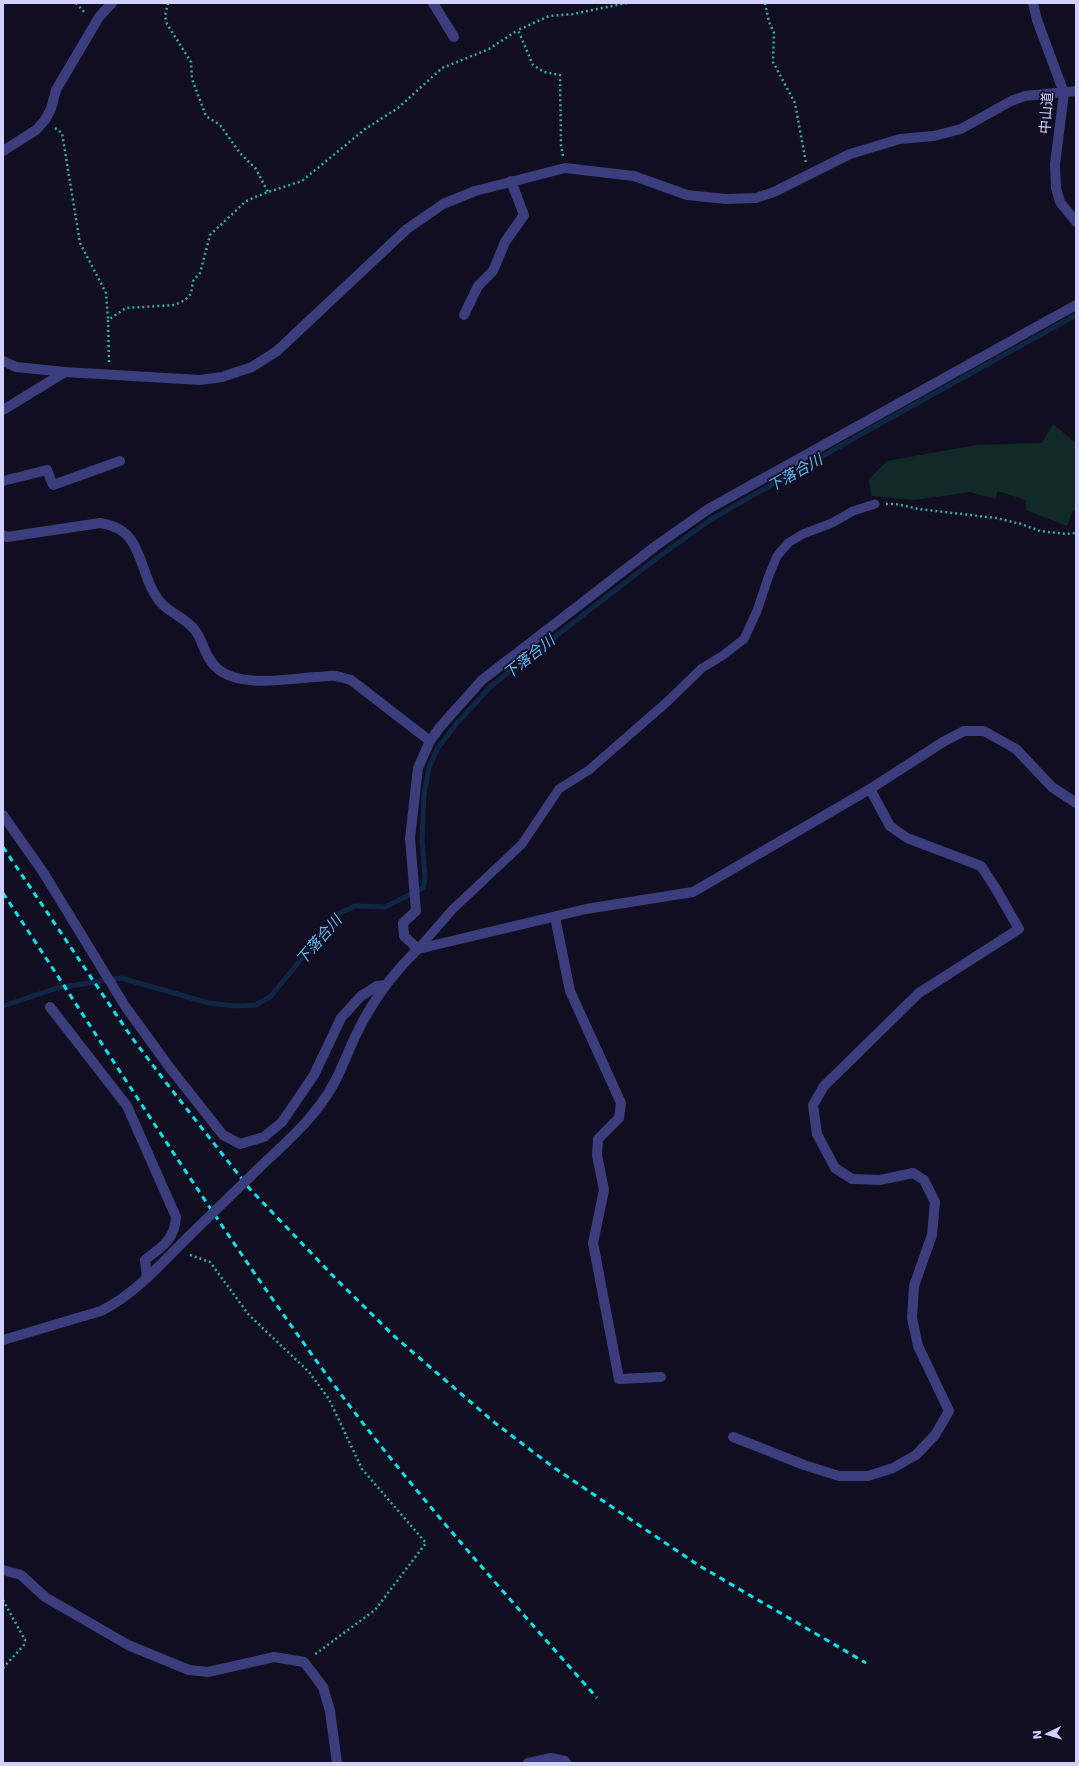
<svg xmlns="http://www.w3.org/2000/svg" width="1079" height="1766" font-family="'DejaVu Sans','Noto Sans JP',sans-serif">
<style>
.green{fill:#112a27}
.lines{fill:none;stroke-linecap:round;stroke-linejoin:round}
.stream{stroke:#0f2744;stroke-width:5}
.path{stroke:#34ad9d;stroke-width:2.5;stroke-dasharray:2 3;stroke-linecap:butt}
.lane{stroke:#3b3d7d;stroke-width:9}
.street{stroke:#3b3d7d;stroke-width:10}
.rail{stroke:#0be6ed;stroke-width:3;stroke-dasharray:6 5;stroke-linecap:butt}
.street-bridge{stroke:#3b3d7d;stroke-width:10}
.labels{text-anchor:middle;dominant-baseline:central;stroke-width:3.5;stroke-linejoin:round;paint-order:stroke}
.street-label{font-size:14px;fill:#d2d0fd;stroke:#100e20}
.water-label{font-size:15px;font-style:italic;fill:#63bdf8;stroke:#100e20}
</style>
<rect width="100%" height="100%" fill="#100e20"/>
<path class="green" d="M1053,424L1076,443V511L1073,510L1067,526L1026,510V500L998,491L995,499L970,492L914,500L871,496L869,479L887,461L976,445L1042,443Z"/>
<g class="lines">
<path class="stream" d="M3,1006L57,988L121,978L209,1003L236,1006L256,1005L271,996L338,914L355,906L385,907L423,888L425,878L422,840L424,794L429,768L437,749L457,723L491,686L657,558L713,518L874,427L1076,315"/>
<g class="path">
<path d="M76,3L85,13L86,12"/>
<path d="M168,3L165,16L167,24L191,62L192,79L206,116L220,125L240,153L256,169L268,192"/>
<path d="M765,3L769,22L774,33L773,62L795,103L806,163"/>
<path d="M55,128L62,133L80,243L106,293L108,319"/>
<path d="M563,156L561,145L560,75L544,72L533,65L518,30L549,16L573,14L627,3"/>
<path d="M109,362L108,320L126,308L175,305L185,300L191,294L193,281L200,273L210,235L246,201L268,192L302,181L365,129L398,108L442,68L489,49L518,30"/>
<path d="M886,504H896L919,509L996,518L1021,524L1040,531L1066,534L1076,533"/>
<path d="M190,1255L210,1262L249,1315L309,1372L329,1399L362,1469L426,1543L375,1610L314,1655"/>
<path d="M3,1600L25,1640L24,1645L3,1668"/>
</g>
<path class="lane" d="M418,949L452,910L522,844L559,789L589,770L667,702L702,668L722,656L744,639L757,611L768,578L777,556L788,543L803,534L832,523L853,511L875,504"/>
<g class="street">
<path d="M433,3L454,37"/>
<path d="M1033,3L1037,20L1064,93L1055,164L1056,188L1060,202L1076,222"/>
<path d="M3,151L36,130L45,120L51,109L56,90L99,17L112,3"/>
<path d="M464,315L478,286L493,271L505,242L524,215L511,181"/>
<path d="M3,361L16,367L65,372L200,380L222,377L252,367L277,351L407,229L443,204L475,191L565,168L634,176L687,195L726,199L756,198L774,192L850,154L900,139L934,136L961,129L1011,101L1025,96L1076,91"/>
<path d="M3,410L65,372"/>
<path d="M3,481L47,470L53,485L120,461"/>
<path d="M3,535L7,537L100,523C147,529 136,575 162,604C172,614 189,620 197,633C204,645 206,659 218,669C241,688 288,679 315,677C322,677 330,675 336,676C341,677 346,679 351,680L430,741"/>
<path d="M3,815L43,872L125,1006L170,1068L223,1135L240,1144L264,1137L282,1122L314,1075L341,1018L361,996L377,986L386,985"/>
<path d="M555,917L570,991L621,1103L619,1118L598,1139L597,1155L604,1190L593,1243L619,1379L661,1377"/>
<path d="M418,949L404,936L403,923L416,911L410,838L418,768L430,741L440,727L482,680L657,545L710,508L1076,305"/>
<path d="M50,1007L127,1106L176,1217C175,1240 161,1247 145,1260L147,1278"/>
<path d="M258,1169C285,1143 315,1118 333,1085C342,1069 348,1051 356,1035C371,1003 392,974 418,949L586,909L693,892L870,789L943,742L964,731H984L1016,749L1052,787L1076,803"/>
<path d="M3,1340L101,1311C135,1294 162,1263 189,1236"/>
<path d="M733,1437L804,1465L839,1476H868L893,1468L916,1455L935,1435L949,1411L918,1346L912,1318L914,1286L932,1235L935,1202L924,1180L913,1173L880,1180L852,1179L835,1168L817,1134L813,1105L824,1086L919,993L1019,929L996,889L981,866L907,838L890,826L870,789"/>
<path d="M3,1570L21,1575L45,1597L128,1645L189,1670L208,1672L274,1657L304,1662L323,1687L330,1711L337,1763"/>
<path d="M528,1763L551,1758L565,1761L566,1763"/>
</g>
<g class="rail">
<path d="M3,847L130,1035L164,1080L249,1188L336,1279L394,1336L495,1423L553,1467L698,1565L866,1663"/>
<path d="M3,893C110,1054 212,1218 326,1374C409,1488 504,1592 597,1698"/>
</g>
<path class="street-bridge" d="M189,1236L258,1169"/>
</g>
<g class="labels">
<g class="street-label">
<text transform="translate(1046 113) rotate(-86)">中山道</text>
</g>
<g class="water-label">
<text transform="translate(795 473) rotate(-29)">下落合川</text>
<text transform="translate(529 657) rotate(-38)">下落合川</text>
<text transform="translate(319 940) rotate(-49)">下落合川</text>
</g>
</g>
<rect width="1079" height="1766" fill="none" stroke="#d2d0fd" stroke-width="8"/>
<g transform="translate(1047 1734) rotate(265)" stroke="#100e20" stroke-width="3" paint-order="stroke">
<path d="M0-3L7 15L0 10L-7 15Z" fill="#d2d0fd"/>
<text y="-6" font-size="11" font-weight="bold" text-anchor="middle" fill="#d2d0fd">N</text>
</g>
</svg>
